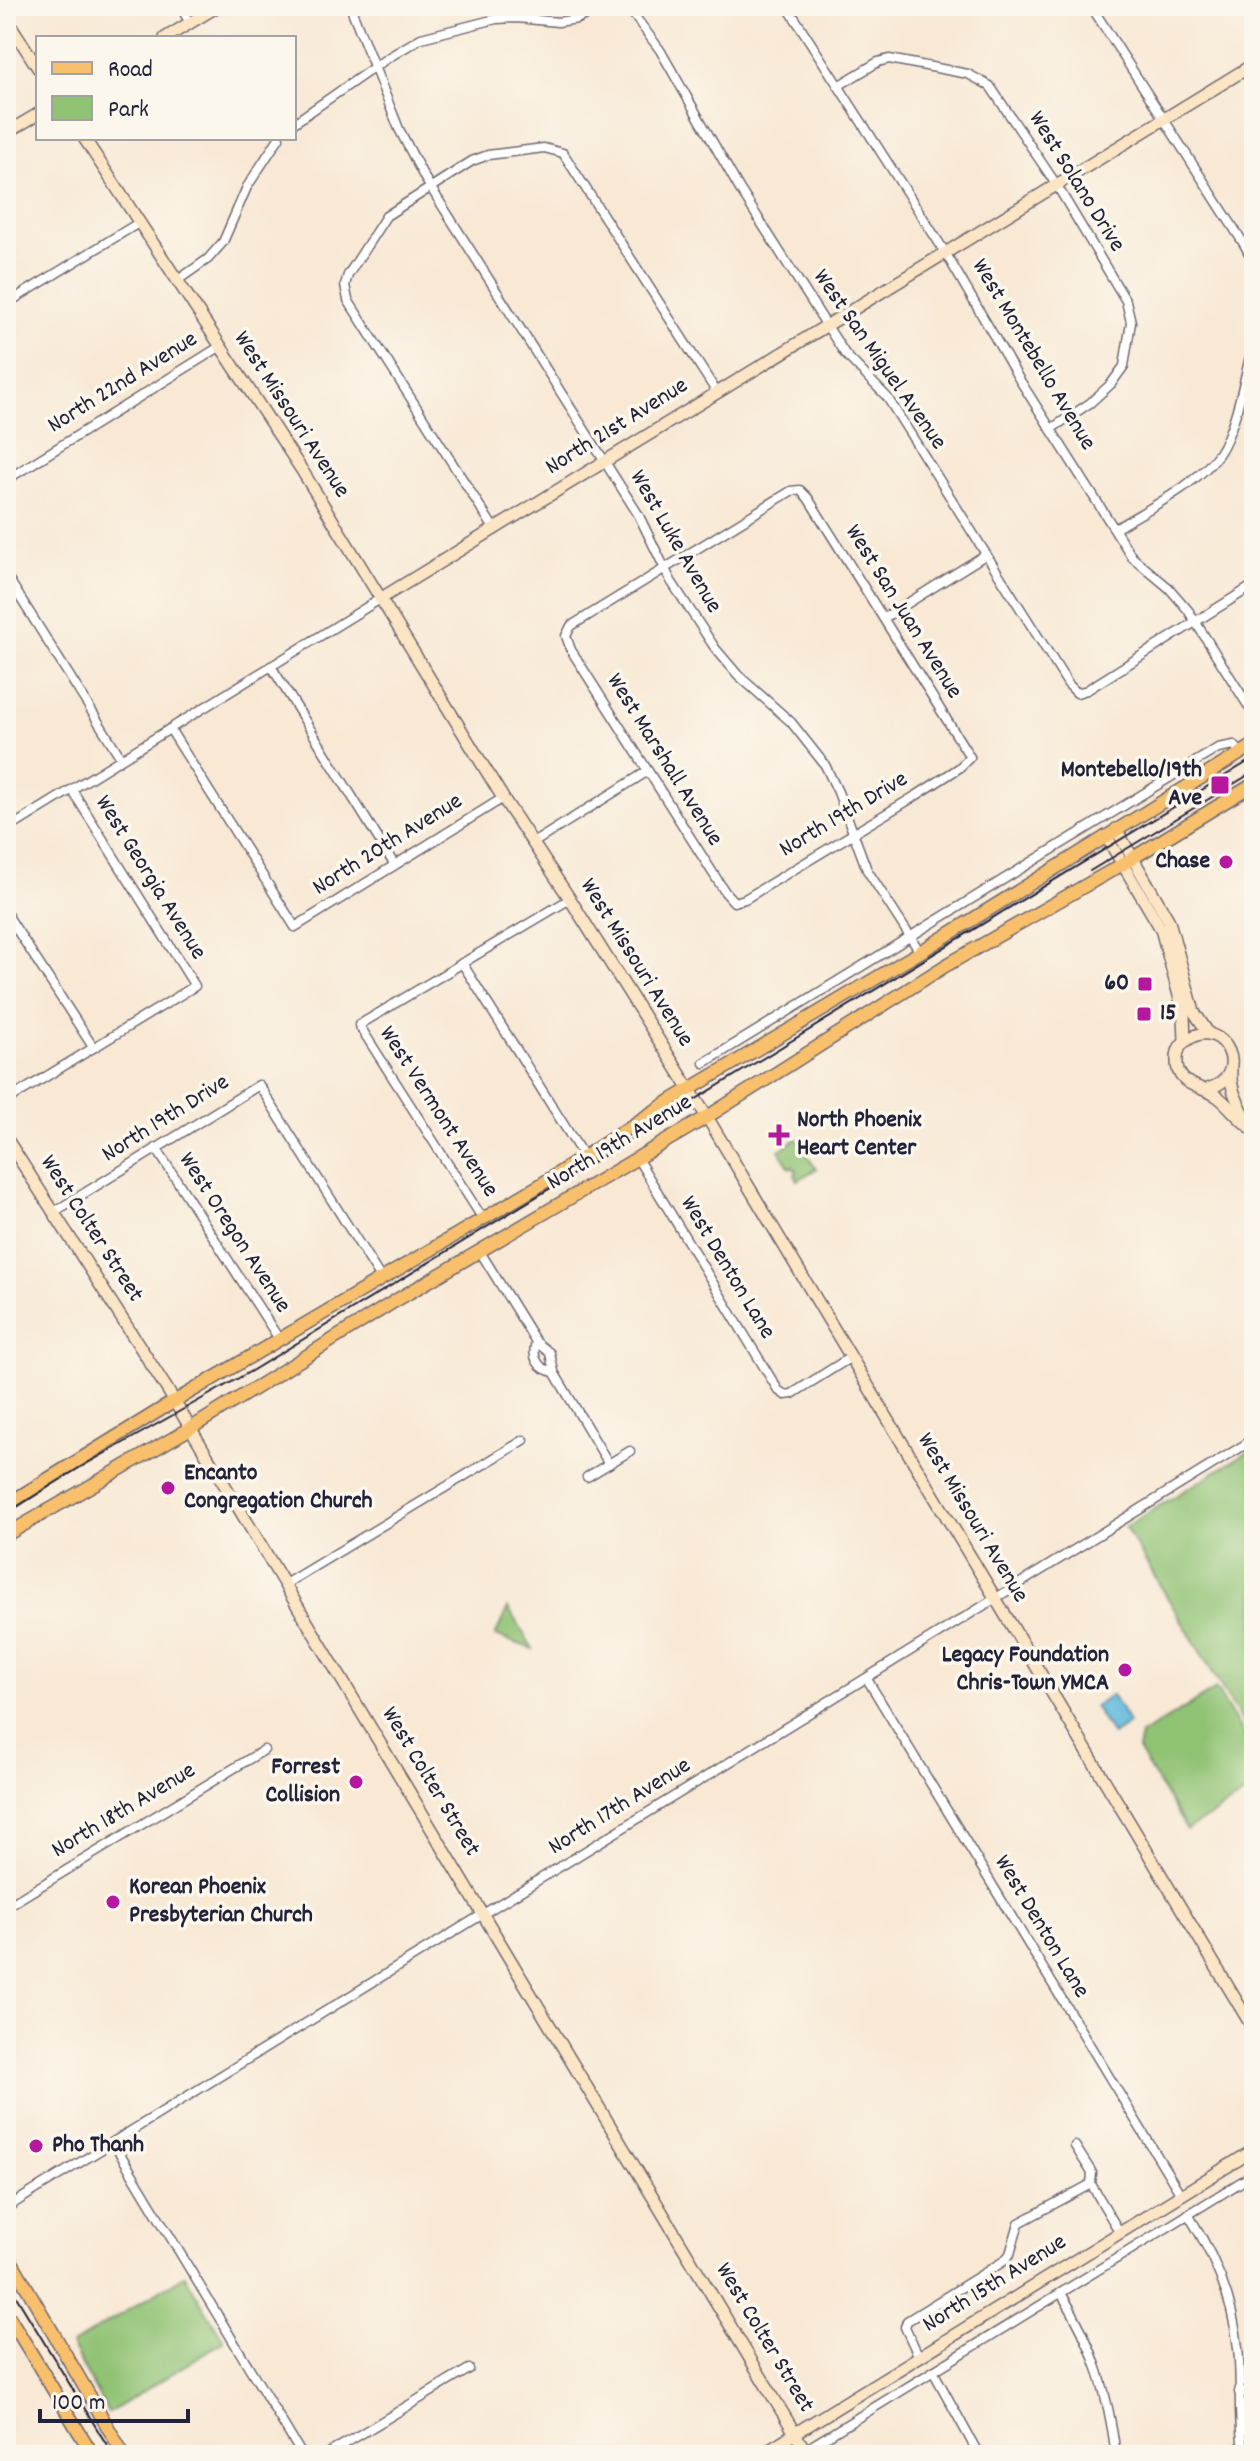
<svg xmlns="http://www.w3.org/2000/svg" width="1260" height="2461" font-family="Dekko,sans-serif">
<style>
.green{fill:#90c273;stroke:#597257;stroke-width:2}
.water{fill:#5eb8db;stroke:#406d8b;stroke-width:2}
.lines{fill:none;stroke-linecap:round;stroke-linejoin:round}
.street-casing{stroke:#6d6771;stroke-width:11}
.secondary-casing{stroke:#6d6771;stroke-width:14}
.primary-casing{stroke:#6d6771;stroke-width:15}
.street{stroke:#fff;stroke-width:8}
.secondary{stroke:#fce5c4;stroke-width:11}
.primary{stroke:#f8bf6c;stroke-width:12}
.tram{stroke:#22223b;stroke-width:2}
.poi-dot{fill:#b5179e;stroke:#fbf7ec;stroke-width:3}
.labels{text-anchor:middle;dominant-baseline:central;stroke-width:7;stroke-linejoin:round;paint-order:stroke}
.street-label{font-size:24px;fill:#22223b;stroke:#fbf7ec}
.poi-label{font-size:24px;font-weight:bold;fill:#22223b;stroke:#fbf7ec;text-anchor:end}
</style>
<rect width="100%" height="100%" fill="#fbf7ec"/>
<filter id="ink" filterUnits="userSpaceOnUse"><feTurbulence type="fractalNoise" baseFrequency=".0125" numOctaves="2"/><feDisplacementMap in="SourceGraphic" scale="16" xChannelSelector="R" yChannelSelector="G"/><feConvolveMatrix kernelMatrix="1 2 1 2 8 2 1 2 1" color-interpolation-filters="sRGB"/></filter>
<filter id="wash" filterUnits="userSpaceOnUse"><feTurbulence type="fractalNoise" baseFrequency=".006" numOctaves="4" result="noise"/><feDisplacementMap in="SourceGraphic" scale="32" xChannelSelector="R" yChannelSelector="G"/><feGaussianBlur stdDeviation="1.8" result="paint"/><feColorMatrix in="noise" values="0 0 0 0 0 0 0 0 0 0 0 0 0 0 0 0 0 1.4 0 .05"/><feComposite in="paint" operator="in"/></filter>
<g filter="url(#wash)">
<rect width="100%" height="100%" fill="#f8e8d4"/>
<g class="green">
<path d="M797,1139L816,1169L798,1180L795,1175L797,1173L793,1166L790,1168L779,1150Z"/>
<path d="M1254,1448V1741L1125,1527Z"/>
<path d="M508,1608L533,1649L495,1636Z"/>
<path d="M1216,1689L1254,1752V1789L1187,1830L1138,1750L1141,1735Z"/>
<path d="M185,2275L224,2341L108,2413L71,2345Z"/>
</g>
<path class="water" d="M1112,1695L1129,1724L1112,1735L1094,1706Z"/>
</g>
<g filter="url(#ink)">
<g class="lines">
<g class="street-casing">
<g id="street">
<path d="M180,6L190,23"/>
<path d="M350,6L399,129L424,177L638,514L671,581L715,648L738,675L791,722L825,765L838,792L867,870L920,952"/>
<path d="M627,6L660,50L739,188L845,354L887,397L1068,684L1077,693L1087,690L1254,585"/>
<path d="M787,6L945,252L1019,379L1132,557L1169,588L1188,610L1254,715"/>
<path d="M1091,6L1244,244L1254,263"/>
<path d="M838,86L878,62L889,59L968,74L990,86L1056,184L1126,301L1131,322L1124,366L1111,384L1090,403L1051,429"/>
<path d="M294,123L386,59L421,38L496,19L517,18L558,22L577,19L604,6"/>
<path d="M178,280L208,259L223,242L247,187L279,138"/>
<path d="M6,304L140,222"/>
<path d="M6,480L221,346"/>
<path d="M800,490L808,498L970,757L959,768L917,795L745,899L734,902L725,892L571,650L566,636L571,626L791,491Z"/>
<path d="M1115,529C1147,509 1199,484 1219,453C1237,426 1245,373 1254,341"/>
<path d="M495,530L348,300L345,285L348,275L386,216L472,161L488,155L544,148L563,153L716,391"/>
<path d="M6,575L121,758"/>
<path d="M884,618L985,555"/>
<path d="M271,666L394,864"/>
<path d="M170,729L295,927L503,798"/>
<path d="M6,830L380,599"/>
<path d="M533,843L648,771"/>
<path d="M6,913L93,1047"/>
<path d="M462,963L584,1157"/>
<path d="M704,1063L1218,748L1234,745L1241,753"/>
<path d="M6,1101L195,986L72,790"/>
<path d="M156,1148L279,1339"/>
<path d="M637,1158L778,1390L785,1395L792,1394L851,1357"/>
<path d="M54,1212L259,1085L382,1280"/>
<path d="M483,1219L359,1025L570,899"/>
<path d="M479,1250L536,1342L550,1353L554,1372L609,1464"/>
<path d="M536,1342C531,1357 538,1369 554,1372"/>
<path d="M587,1477L630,1451"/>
<path d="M285,1584L524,1440"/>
<path d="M867,1679L1181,2195"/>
<path d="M6,1907L264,1750"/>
<path d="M113,2142L302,2455"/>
<path d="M1075,2146L1092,2173L1091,2184"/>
<path d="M6,2208L1254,1439"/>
<path d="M1188,2214C1214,2255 1233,2300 1238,2348C1242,2384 1237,2420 1244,2455"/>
<path d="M1061,2293C1094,2346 1108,2393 1116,2455"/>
<path d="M919,2357L905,2327L907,2321L1004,2261L1010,2254L1019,2223L1091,2184L1120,2233"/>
<path d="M933,2371L979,2455"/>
<path d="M1239,2392L1254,2391"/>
<path d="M326,2455L469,2369"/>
<path d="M797,2455L1254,2174"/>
</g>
</g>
<g class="secondary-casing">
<g id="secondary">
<path d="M6,18L38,68"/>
<path d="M165,38L218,6"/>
<path d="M6,133L38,114"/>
<path d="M84,138L303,472L503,798L570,899L707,1117L1254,2030"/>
<path d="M380,599L1254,64"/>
<path d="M1116,829L1169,921L1194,1012L1209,1034"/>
<path d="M1106,836L1161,929L1184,1014L1185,1041"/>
<path d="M1231,1070C1229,1092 1242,1108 1251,1128"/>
<path d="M1207,1089C1254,1077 1224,1016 1189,1039C1181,1043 1177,1050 1177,1059C1175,1087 1202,1085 1218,1097C1230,1106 1237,1118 1250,1127"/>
<path d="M6,1138L167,1389L808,2455"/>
<path d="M760,2455L1254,2150"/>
</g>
</g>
<g class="primary-casing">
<g id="primary">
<path d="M6,1505L160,1410L537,1187L670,1101L920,952L1254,745"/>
<path d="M6,1535L191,1428L395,1301L707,1117L945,966L1123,864L1254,784"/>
<path d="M6,2252L124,2455"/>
<path d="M6,2312L93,2455"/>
</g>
</g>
<use href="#street" class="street"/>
<use href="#secondary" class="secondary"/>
<use href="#primary" class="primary"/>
<g class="tram">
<path d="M1090,871L1250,774"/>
<path d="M6,1514L79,1468L253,1370L1254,758"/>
<path d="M6,2280L113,2455"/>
</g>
</g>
</g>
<g class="poi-dot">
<rect x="1210" y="775" width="20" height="20" rx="4"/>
<circle cx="1226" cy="862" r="8"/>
<rect x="1137" y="976" width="16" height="16" rx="4"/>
<rect x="1136" y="1006" width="16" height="16" rx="4"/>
<path d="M775 1123h8v8h8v8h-8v8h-8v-8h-8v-8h8z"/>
<circle cx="168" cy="1488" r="8"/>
<circle cx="1125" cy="1670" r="8"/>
<circle cx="356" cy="1782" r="8"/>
<circle cx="113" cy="1902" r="8"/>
<circle cx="36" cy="2146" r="8"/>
</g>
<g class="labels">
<g class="street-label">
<text transform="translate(1076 182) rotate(58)">West Solano Drive</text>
<text transform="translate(1033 355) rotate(59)">West Montebello Avenue</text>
<text transform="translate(879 360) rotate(55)">West San Miguel Avenue</text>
<text transform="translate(123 383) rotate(-32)">North 22nd Avenue</text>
<text transform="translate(291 415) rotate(57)">West Missouri Avenue</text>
<text transform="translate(617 427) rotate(-32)">North 21st Avenue</text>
<text transform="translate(675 542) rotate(60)">West Luke Avenue</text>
<text transform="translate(903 612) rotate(58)">West San Juan Avenue</text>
<text transform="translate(664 760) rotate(58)">West Marshall Avenue</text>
<text transform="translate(844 815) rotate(-31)">North 19th Drive</text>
<text transform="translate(388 845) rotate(-32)">North 20th Avenue</text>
<text transform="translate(150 878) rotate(58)">West Georgia Avenue</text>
<text transform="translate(636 963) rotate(58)">West Missouri Avenue</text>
<text transform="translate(438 1112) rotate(57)">West Vermont Avenue</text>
<text transform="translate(166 1119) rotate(-32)">North 19th Drive</text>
<text transform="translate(620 1143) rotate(-31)">North 19th Avenue</text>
<text transform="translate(91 1229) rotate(57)">West Colter Street</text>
<text transform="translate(234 1233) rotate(57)">West Oregon Avenue</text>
<text transform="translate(727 1268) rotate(59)">West Denton Lane</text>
<text transform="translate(972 1518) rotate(59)">West Missouri Avenue</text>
<text transform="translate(430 1782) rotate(59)">West Colter Street</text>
<text transform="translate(620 1807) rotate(-32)">North 17th Avenue</text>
<text transform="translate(124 1811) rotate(-31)">North 18th Avenue</text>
<text transform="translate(1041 1927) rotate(59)">West Denton Lane</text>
<text transform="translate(995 2284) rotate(-32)">North 15th Avenue</text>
<text transform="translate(764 2338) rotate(59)">West Colter Street</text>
</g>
<g class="poi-label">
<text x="1202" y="771">Montebello/19th<tspan x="1202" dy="28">Ave</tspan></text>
<text x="1210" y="862">Chase</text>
<text x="1129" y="984">60</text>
<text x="1160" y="1014" text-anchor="start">15</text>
<text x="797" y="1121" text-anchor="start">North Phoenix<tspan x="797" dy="28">Heart Center</tspan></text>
<text x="184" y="1474" text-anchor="start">Encanto<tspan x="184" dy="28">Congregation Church</tspan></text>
<text x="1109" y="1656">Legacy Foundation<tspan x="1109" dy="28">Chris-Town YMCA</tspan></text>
<text x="340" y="1768">Forrest<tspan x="340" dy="28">Collision</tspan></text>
<text x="129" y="1888" text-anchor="start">Korean Phoenix<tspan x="129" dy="28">Presbyterian Church</tspan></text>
<text x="52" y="2146" text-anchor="start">Pho Thanh</text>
</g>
</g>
<rect width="1260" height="2461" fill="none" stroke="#fbf7ec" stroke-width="32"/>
<rect x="36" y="36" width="260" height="104" fill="#fbf7ec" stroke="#a4a2a5" stroke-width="2"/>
<rect x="52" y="62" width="40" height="12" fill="#f8bf6c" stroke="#a4a2a5" stroke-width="2"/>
<text x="108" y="76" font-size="24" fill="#22223b">Road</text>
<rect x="52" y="96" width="40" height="24" fill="#90c273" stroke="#a4a2a5" stroke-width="2"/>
<text x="108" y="116" font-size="24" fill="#22223b">Park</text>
<path d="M40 2409v12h148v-12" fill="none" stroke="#22223b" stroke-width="4"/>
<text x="52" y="2409" font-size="24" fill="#22223b" stroke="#fbf7ec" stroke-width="6" paint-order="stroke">100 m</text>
</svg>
